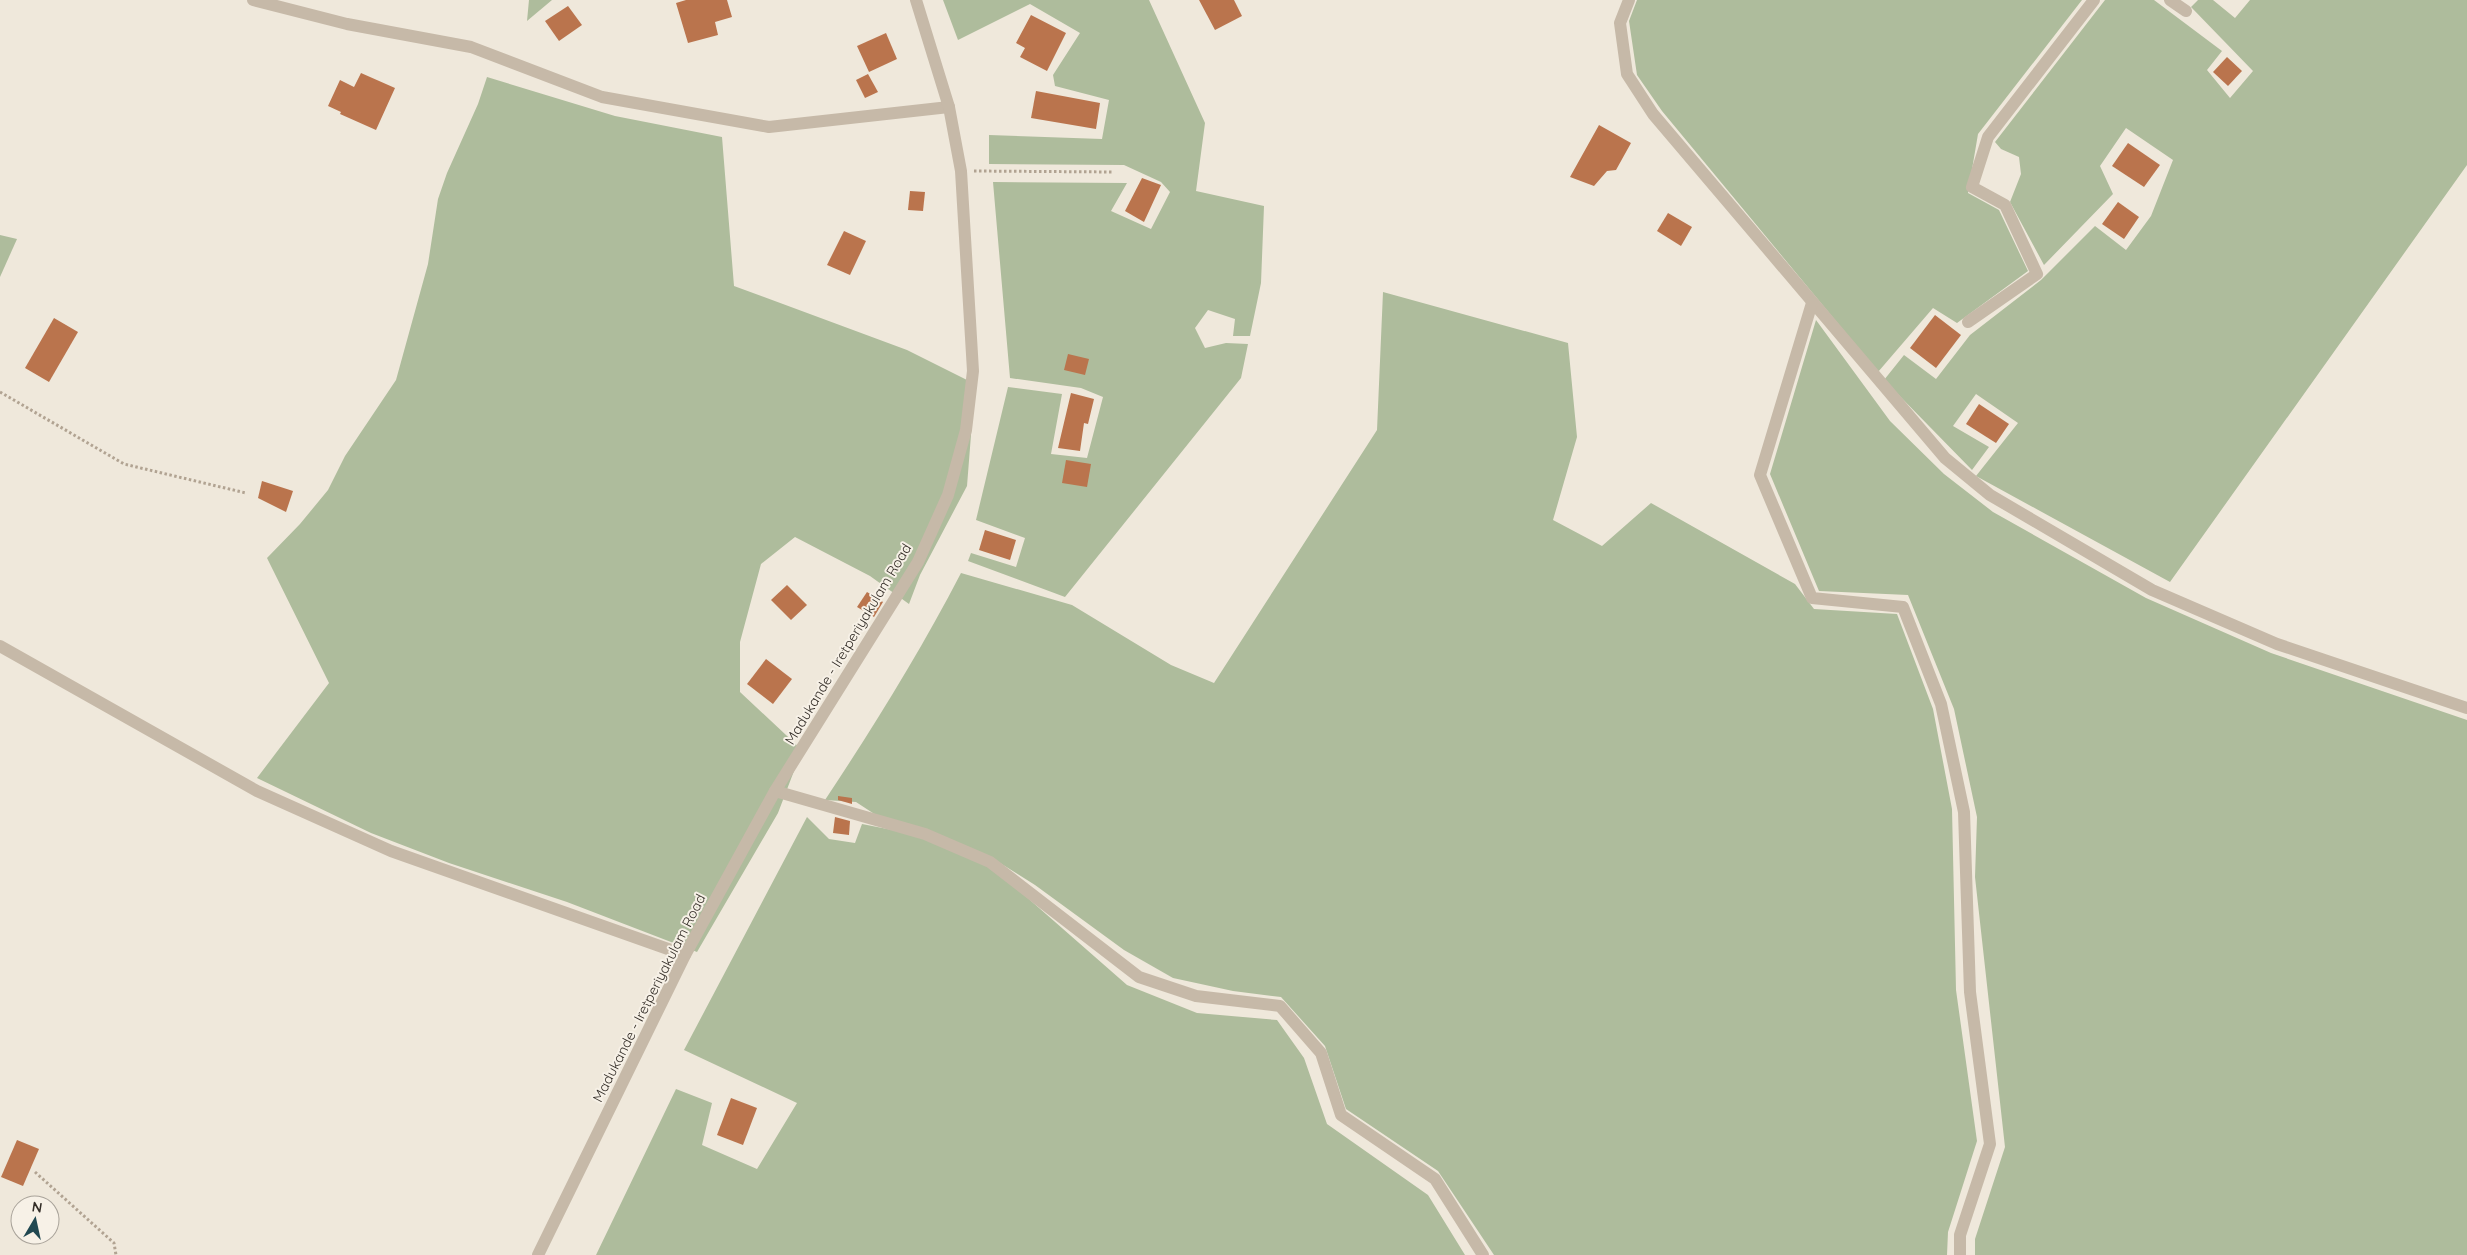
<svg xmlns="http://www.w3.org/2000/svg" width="2467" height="1255" font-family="Quicksand,sans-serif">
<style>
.green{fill:#aebc9c}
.building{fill:#ba744d}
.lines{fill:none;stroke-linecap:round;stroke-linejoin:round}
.path{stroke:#b1a392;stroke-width:3;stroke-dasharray:2.5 2.5;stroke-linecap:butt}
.street{stroke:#c6b9a8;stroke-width:12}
.labels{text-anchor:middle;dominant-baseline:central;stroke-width:4;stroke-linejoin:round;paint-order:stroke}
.street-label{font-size:14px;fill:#332d27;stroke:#f7f1e7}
</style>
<rect width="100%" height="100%" fill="#efe8db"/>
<g class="green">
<path d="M529,0H552L527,21Z"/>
<path d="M943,0H1149L1205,123L1196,191L1264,206L1261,283L1250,336H1233L1235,319L1208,310L1195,328L1205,348L1226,343L1248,344L1241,378L1065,597L968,561L971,553L1016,567L1025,538L976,520L1008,387L1062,394L1051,454L1087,458L1103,397L1081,388L1010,378L993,182L1127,183L1111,211L1151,229L1170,192L1161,182L1124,165L989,164V135L1102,139L1109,100L1055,86L1053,75L1080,33L1030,4L958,40Z"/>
<path d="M1637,0H2082L1978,134L1968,193L1999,210L2028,271L1957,323L1933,308L1878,372L1662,111L1637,75L1629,21Z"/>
<path d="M2105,0H2154L2222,51L2207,70L2230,98L2253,71L2191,7L2198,0H2213L2235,18L2250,0H2467V165L2170,582L1976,476L2018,423L1976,394L1953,426L1989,447L1972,470L1884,380L1904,355L1936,379L1970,335L2041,280L2095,226L2126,250L2151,216L2173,160L2126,128L2100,166L2113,194L2044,265L2010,202L2021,174L2019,157L2001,149L1995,142Z"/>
<path d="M487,77L615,116L722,137L734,286L907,350L975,384L967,486L920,575L909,604L870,576L795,537L761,564L740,642V692L802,750L778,813L697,952L567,902L449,863L371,833L257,778L329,683L267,558L300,524L328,490L345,456L396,380L428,264L438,199L447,173L478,104Z"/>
<path d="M0,235L17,239L0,277Z"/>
<path d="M1383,292L1568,343L1577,437L1553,520L1602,546L1651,503L1795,584L1814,609L1897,614L1933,709L1952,809L1956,990L1977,1141L1948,1232L1947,1255H1494L1438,1171L1346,1109L1325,1046L1281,997L1233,991L1173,978L1124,950L1035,885L992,858L882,819L856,802L825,800C874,726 920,652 961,573L1072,605L1171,665L1214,683L1377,430Z"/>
<path d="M1816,320L1890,421L1944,474L1993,512L2146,598L2271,653L2467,720V1255H1975V1239L2005,1147L1975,877L1977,817L1954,709L1908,595L1819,591L1770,474Z"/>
<path d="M807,817L829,839L855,843L862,824L923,836L989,864L1127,985L1197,1013L1277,1020L1304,1058L1327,1124L1428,1195L1465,1255H596L676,1089L712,1103L702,1145L757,1169L797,1103L684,1050Z"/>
</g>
<g class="building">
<path d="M686,0H727L732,17L715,22L718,35L688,43L676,3Z"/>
<path d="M1199,0H1234L1242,16L1215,30Z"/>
<path d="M568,6L582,25L559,41L545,21Z"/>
<path d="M1031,15L1066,33L1047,71L1020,57L1025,48L1016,43Z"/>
<path d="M886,33L897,59L869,72L857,46Z"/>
<path d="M2227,57L2242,71L2228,86L2213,72Z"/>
<path d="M361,73L395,88L376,130L340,114L341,112L328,106L340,80L354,87Z"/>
<path d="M868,74L878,92L865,98L856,80Z"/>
<path d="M1036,91L1100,103L1096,129L1031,118Z"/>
<path d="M1599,125L1631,143L1616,170L1607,171L1594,186L1570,177Z"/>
<path d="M2128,143L2160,165L2144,187L2112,166Z"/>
<path d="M1142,178L1161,185L1144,222L1125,211Z"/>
<path d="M910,191L925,192L923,211L908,210Z"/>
<path d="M2118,202L2139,217L2124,239L2102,224Z"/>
<path d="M1668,213L1692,227L1681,246L1657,231Z"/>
<path d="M844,231L866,241L850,275L827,265Z"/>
<path d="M1935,315L1961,335L1936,368L1910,348Z"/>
<path d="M54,318L78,332L49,382L25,368Z"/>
<path d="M1068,354L1089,359L1085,375L1064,370Z"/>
<path d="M1071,393L1094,399L1088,424L1084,423L1080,451L1058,448Z"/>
<path d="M1979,404L2009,424L1996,443L1966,424Z"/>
<path d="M1066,460L1091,464L1087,487L1062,483Z"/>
<path d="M262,481L293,491L286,512L258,498Z"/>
<path d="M985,530L1016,540L1010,560L979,550Z"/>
<path d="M787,585L807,605L791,620L771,600Z"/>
<path d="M867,592L883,602L874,617L857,607Z"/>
<path d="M766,659L792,679L773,704L747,684Z"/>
<path d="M838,796L852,798V804L838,800Z"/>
<path d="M835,817L850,821L849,835L833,833Z"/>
<path d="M731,1098L757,1108L743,1145L717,1135Z"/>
<path d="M17,1140L39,1149L23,1186L1,1177Z"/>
</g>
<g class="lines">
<g class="path">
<path d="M974,171L1114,172"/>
<path d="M0,392L124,464L246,493"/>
<path d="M35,1172L114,1243L116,1255"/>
</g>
<g class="street">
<path d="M253,0L347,24L471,47L602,97L769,127L949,107"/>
<path d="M1629,0L1620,23L1627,74L1653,114L1945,458L1990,495L2152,590L2277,644L2467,708"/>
<path d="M2170,0L2186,11"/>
<path d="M1812,303L1760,475L1812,598L1903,607L1941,704L1964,812L1970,992L1990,1144L1960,1235V1255"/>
<path d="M1968,322L2037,274L2005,205L1972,187L1988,137L2094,0"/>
<path d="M0,646L257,791L391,851L685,955"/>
<path d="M775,791L925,834L990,862L1139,977L1196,996L1280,1006L1321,1053L1341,1115L1435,1179L1483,1255"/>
<path d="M538,1255L685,955L775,791L918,562L948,495L966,430L973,371L961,171L949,107L916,0"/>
</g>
</g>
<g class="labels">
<g class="street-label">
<text transform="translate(848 644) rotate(-59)">Madukande - Iretperiyakulam Road</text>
<text transform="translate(649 998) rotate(-63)">Madukande - Iretperiyakulam Road</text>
</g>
</g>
<g transform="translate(35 1220) rotate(9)"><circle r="24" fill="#f7f1e7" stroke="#a9a39a"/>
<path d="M0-4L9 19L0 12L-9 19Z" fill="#214851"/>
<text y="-8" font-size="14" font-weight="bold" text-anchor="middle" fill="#332d27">N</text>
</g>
</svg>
